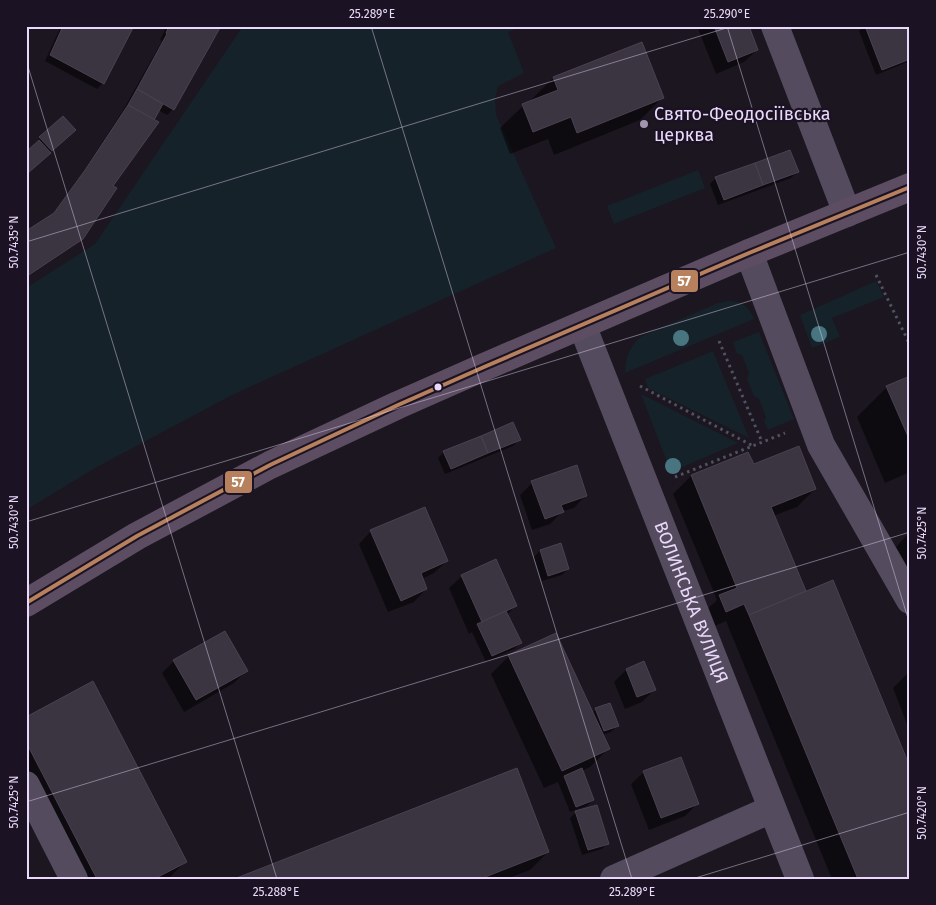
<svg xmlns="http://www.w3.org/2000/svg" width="936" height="905" font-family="'Fira Sans',sans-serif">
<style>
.green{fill:#16222a}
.shadow{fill:#0007}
.building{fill:#3b3441;stroke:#4b4152}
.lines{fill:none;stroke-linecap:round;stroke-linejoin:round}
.path{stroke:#505260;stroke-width:3;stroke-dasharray:2.5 4;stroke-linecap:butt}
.minor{stroke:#544c5e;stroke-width:28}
.major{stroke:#5c4d62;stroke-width:28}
.bus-1-casing{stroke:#1b1223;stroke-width:8}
.bus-1{stroke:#b6815c;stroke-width:4}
.tree{fill:#497581}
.ticks{fill:none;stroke:#e9d9fa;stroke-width:1;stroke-opacity:0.45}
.poi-dot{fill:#a195ad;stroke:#1b1223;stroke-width:2}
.bus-dot{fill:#e9d9fa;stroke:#1b1223;stroke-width:2}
.labels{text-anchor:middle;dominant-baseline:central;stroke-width:4.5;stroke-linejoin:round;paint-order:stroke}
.poi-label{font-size:18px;fill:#e9d9fa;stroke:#1b1223;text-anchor:start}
.street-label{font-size:18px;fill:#e9d9fa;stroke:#1b1223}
.line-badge{stroke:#1b1223;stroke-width:2}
.badge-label{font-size:14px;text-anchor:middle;font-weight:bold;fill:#fff}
.neatline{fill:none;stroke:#e9d9fa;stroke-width:2}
.ticks-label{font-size:12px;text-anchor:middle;fill:#e9d9fa}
</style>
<rect width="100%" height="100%" fill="#1b161f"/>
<g class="green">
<path d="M243,26H523L508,32L524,73L498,86L495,98L496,115L556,248L234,394L97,467L26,510V288L95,244Z"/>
<path d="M698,170L705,188L614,224L607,206Z"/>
<path d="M876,281L884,297L832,318L840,337L812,348L800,315Z"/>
<path d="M727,301C742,301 748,306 754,319L625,373C625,358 630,345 642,336L718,303Z"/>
<path d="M759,332L794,419L768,430L764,421L766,417L759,399L754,396L747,379L749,373L742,355L737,354L733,342Z"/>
<path d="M713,351L749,438L648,388L645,379Z"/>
<path d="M641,394L738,443L671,472Z"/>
</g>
<g class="shadow">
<path d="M61,26H132L103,83L97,89L45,61Z"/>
<path d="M167,26H219L173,109L167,115L158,110L111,186L82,239L75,245L26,278V232L52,216L79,178L122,112L162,41L160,40Z"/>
<path d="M697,26H747L757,50L744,62L716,74Z"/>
<path d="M864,26H909L910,29V61L876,75L859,31Z"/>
<path d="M641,43L663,97L640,120L554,155L548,139L510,154L500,128L523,106L530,101L553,78Z"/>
<path d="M68,135L26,174V154L36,145L34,144L40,138Z"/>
<path d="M797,172L791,178L718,205L710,184L716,178Z"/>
<path d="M910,377V472L885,483L857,417L887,387Z"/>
<path d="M519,440L513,446L445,474L438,458L444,452Z"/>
<path d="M748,453L753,466L815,489L797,507L773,516L805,593L910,879H832L726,621L708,629L702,614L717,600L673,494L691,476Z"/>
<path d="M532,483L586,495L574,508L563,511L550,524L532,530L520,495Z"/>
<path d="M371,531L447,561L434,573L422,579L426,589L414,602L388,612L359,544Z"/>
<path d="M908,534H910V571L896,547Z"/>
<path d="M540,551L568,569L562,575L542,581L534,557Z"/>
<path d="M462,576L515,606L507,615L520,643L514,649L486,662L472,632L469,634L449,588Z"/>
<path d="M509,656L592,714L596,709L617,726L611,732L602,735L608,749L590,767L582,771L593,800L587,806L570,812L558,782L544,788L491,674Z"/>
<path d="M174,661L246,671L234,683L184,712L162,673Z"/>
<path d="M626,670L654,690L642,702L625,709L614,682Z"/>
<path d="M910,671V732L893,688Z"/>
<path d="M26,718L185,862L168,879H70L26,795Z"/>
<path d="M644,772L697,804L685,816L649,830L631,784Z"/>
<path d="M576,812L608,843L602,849L582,855L570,818Z"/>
<path d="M548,852L530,870L506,879H237Z"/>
</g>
<g class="building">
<path d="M63,26H134L104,84L50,55Z"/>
<path d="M169,26H221L174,110L137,89L167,34L166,33Z"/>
<path d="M714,26H749L758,50L728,62Z"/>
<path d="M865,26H910V59L882,70Z"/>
<path d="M642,42L664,98L577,133L571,117L533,132L522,104L558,90L553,77Z"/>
<path d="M137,89L163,104L154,120L128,105Z"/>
<path d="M128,105L159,122L113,186L117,188L83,239L26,277V231L54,213L85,170Z"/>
<path d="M63,116L76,130L52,151L39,137Z"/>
<path d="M39,140L51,153L28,173L26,172V152Z"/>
<path d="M790,150L799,172L763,185L755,163Z"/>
<path d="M755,163L763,185L724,200L715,177Z"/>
<path d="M910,376V441L886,386Z"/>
<path d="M513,422L521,440L488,453L481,436Z"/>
<path d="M481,436L488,453L451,469L443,451Z"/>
<path d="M799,446L816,489L771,507L806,591L749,615L744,604L726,612L719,595L737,588L691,475L748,452L754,464Z"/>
<path d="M577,465L587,496L561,505L564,512L545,519L531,481Z"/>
<path d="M425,507L448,561L421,573L427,589L401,601L370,530Z"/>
<path d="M561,543L569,569L548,576L540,550Z"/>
<path d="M496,559L517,606L482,622L461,575Z"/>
<path d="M833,580L910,767V879H858L749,615Z"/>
<path d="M506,611L522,643L492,656L477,624Z"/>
<path d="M225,631L248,671L196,700L173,660Z"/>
<path d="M556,633L610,749L562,771L508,655Z"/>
<path d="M644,661L656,690L637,697L626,669Z"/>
<path d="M93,681L187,862L154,879H97L26,742V717Z"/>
<path d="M610,703L619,726L604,731L595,708Z"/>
<path d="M681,757L699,804L661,818L643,771Z"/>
<path d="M517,768L549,852L480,879H234Z"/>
<path d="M582,768L594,800L576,807L564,776Z"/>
<path d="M597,805L609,844L588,850L575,811Z"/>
</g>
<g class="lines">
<g class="path">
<path d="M876,275L910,345"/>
<path d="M719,341L762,442"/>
<path d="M640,386L753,446"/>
<path d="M675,477L785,433"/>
</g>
<g class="minor">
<path d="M775,26L847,213"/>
<path d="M749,253L821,445L910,600"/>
<path id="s1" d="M582,325L800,879"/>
<path d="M26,785L74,879"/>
<path d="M614,879L772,809"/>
</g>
<path class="major" d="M26,603L137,536L270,465L398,405L484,367L749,253L910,187"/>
<g class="bus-1-casing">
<path id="bus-1" d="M26,603L137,536L270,465L398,405L484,367L749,253L910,187"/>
</g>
<use href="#bus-1" class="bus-1"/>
</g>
<g class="tree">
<circle cx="819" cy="334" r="8"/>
<circle cx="681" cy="338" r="8"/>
<circle cx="673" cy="466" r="8"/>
</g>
<path class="ticks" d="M371,26L632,879M727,26L910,625M26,60L277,879M26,242L733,26M26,522L910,252M26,802L910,532M692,879L910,812"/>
<circle class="poi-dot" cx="644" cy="124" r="5"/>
<circle class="bus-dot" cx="438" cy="387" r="4.5"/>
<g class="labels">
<g class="poi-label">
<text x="654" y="114">Свято-Феодосіївська<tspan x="654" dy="21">церква</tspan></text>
</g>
<g class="street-label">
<text stroke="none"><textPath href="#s1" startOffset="298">ВОЛИНСЬКА ВУЛИЦЯ</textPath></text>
</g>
</g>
<g class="line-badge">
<rect x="670" y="269" width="29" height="24" rx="5" fill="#b6815c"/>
<rect x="224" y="470" width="29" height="24" rx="5" fill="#b6815c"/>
</g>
<g class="badge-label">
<text x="684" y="286">57</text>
<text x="238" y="487">57</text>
</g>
<rect width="936" height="905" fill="none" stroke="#1b1223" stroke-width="55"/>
<rect x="28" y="28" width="880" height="850" class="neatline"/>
<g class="ticks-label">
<text x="372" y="18">25.289°E</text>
<text x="727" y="18">25.290°E</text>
<text transform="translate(14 242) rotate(-90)" y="4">50.7435°N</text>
<text transform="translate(922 252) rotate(-90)" y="4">50.7430°N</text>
<text transform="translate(14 522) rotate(-90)" y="4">50.7430°N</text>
<text transform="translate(922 533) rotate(-90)" y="4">50.7425°N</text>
<text transform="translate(14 802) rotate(-90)" y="4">50.7425°N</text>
<text transform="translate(922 813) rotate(-90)" y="4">50.7420°N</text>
<text x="276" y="896">25.288°E</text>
<text x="632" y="896">25.289°E</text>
</g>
</svg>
